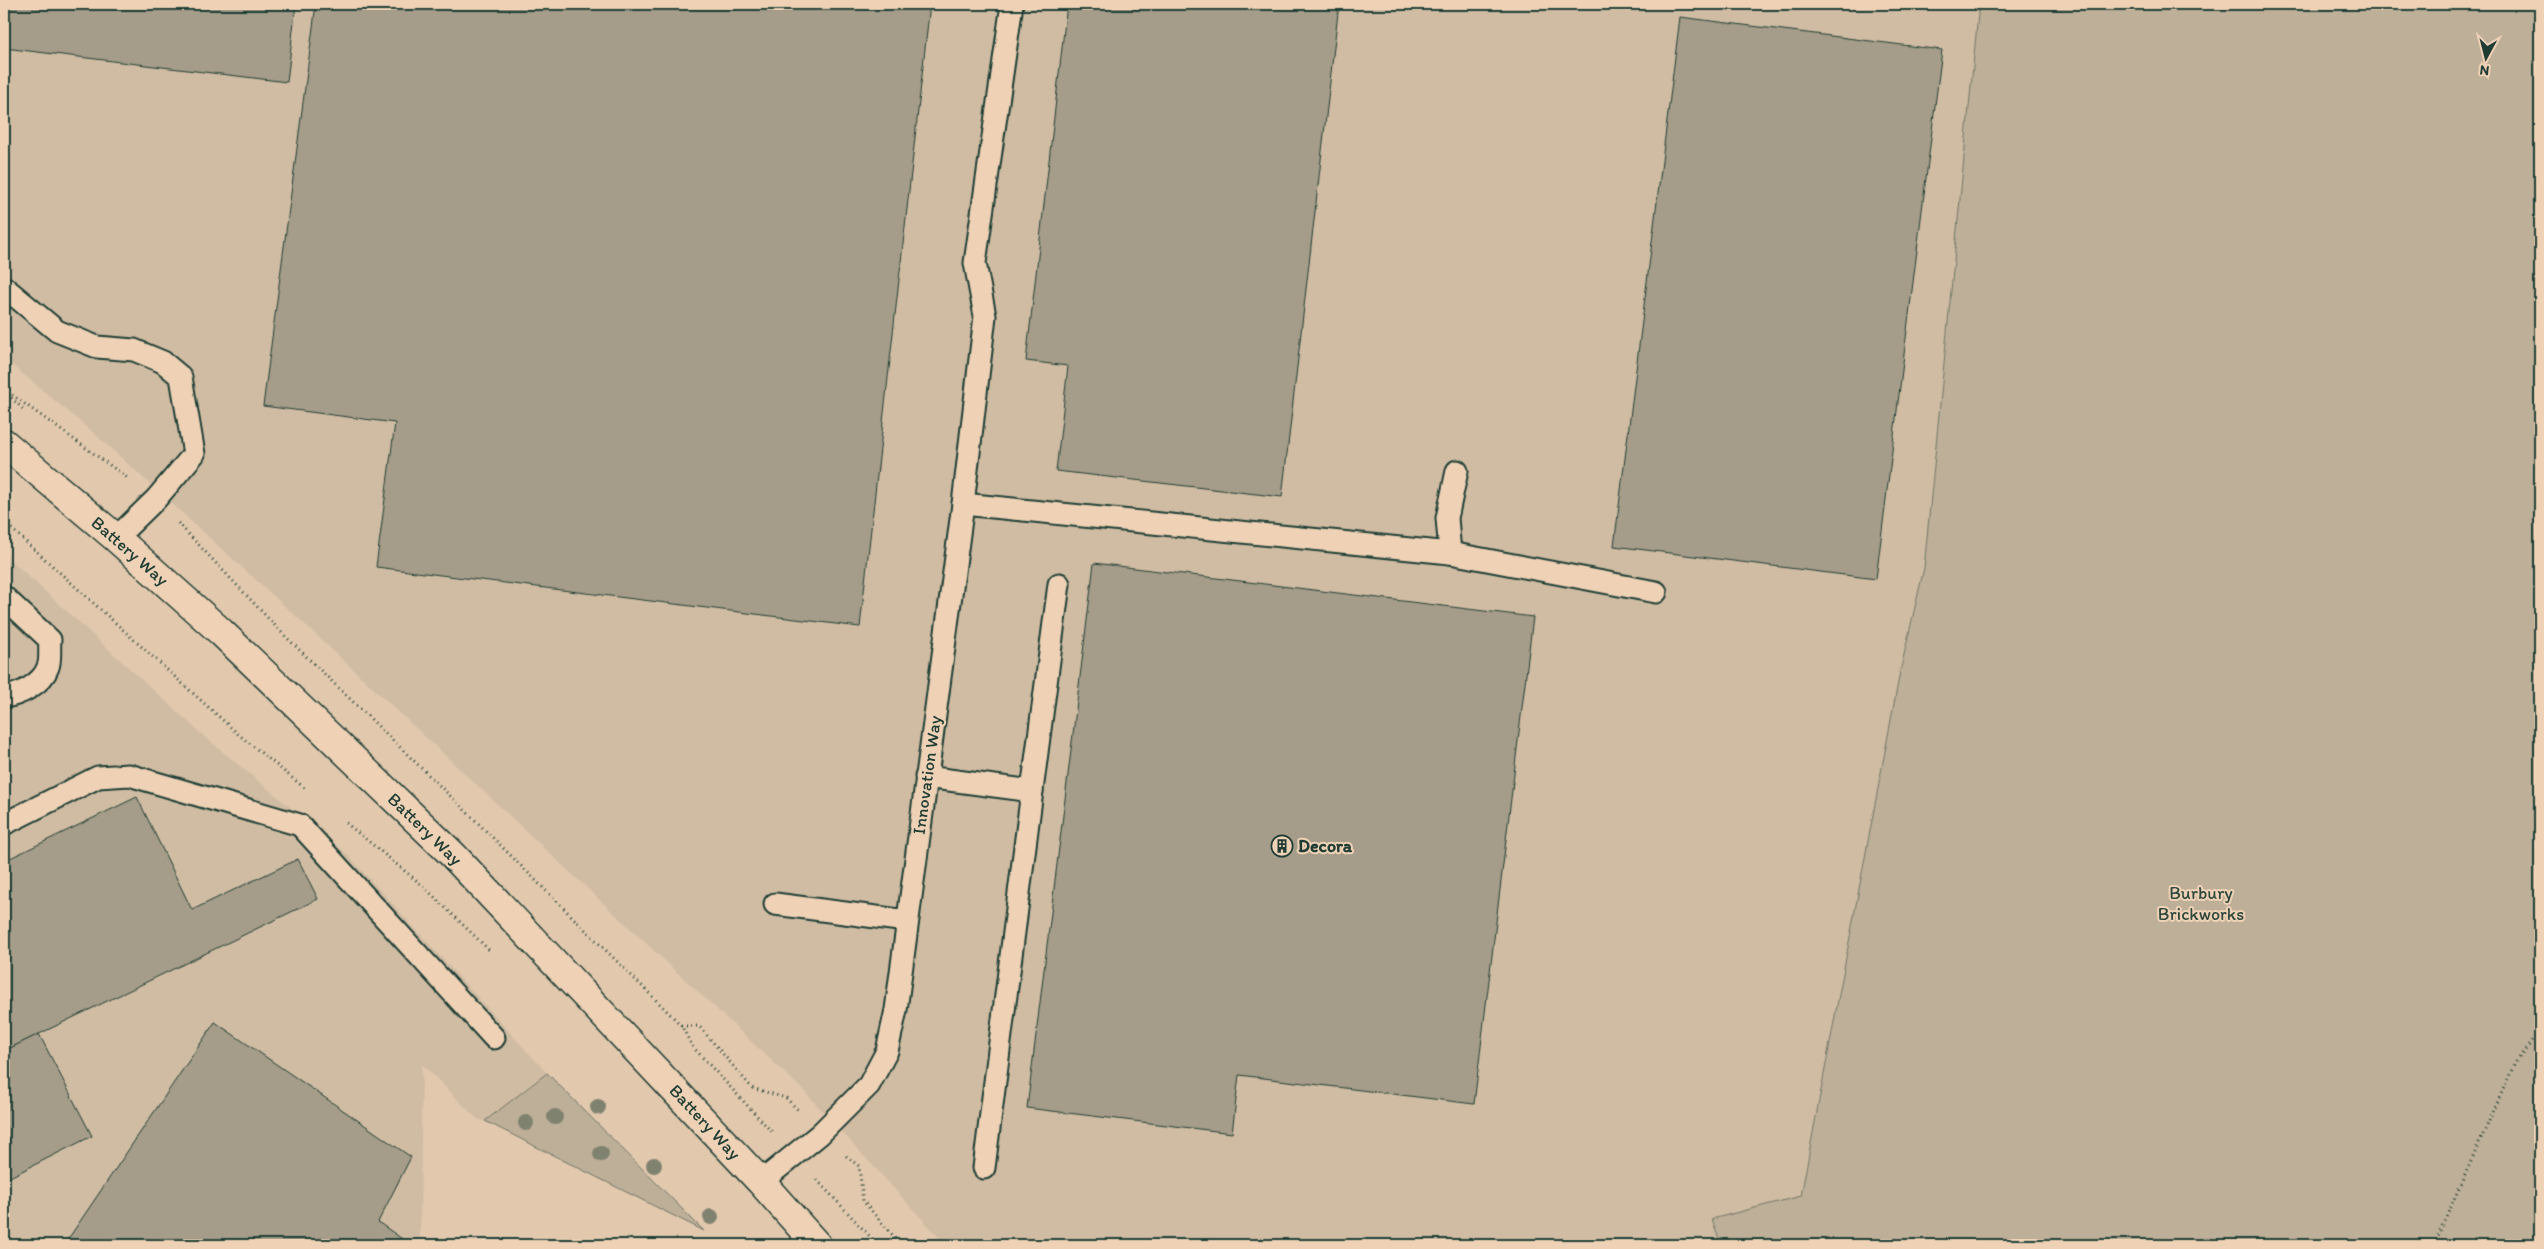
<svg xmlns="http://www.w3.org/2000/svg" width="2544" height="1249" font-family="Itim,sans-serif">
<style>
.built{fill:#d0bca3}
.green{fill:#beaf98;stroke:#6e7666}
.building{fill:#a59d89;stroke:#1f3d34}
.lines{fill:none;stroke-linecap:round;stroke-linejoin:round}
.service-casing{stroke:#1f3d34;stroke-width:25}
.tertiary-casing{stroke:#1f3d34;stroke-width:31}
.path{stroke:#1f3d34;stroke-width:3;stroke-dasharray:1 4;stroke-linecap:butt}
.service{stroke:#efd2b6;stroke-width:21}
.tertiary{stroke:#efd2b6;stroke-width:28}
.tree{fill:#808270}
.labels{text-anchor:middle;dominant-baseline:central;stroke-width:4;stroke-linejoin:round;paint-order:stroke}
.street-label{font-size:18px;fill:#1f3d34;stroke:#efd2b6}
.poi-label{font-size:18px;font-weight:bold;fill:#1f3d34;stroke:#efd2b6;text-anchor:start}
.park-label{font-size:18px;fill:#2f483e;stroke:#efd2b6}
</style>
<rect width="100%" height="100%" fill="#e2c9ae"/>
<filter id="ink" filterUnits="userSpaceOnUse"><feTurbulence type="fractalNoise" baseFrequency=".02" numOctaves="2"/><feDisplacementMap in="SourceGraphic" scale="10" xChannelSelector="R" yChannelSelector="G"/><feConvolveMatrix kernelMatrix="1 2 1 2 8 2 1 2 1" color-interpolation-filters="sRGB"/></filter>
<g filter="url(#ink)">
<g class="built">
<path d="M4,4H1979L1924,569L1900,672L1801,1197L1712,1219L1721,1245H946L804,1091L300,620L97,436L4,358Z"/>
<path d="M4,554L205,737L346,853L547,1073L485,1121L478,1120L422,1064L420,1245H4Z"/>
</g>
<g class="green">
<path d="M1979,4H2540V1245H1721L1712,1219L1801,1196L1900,672L1924,568Z"/>
<path d="M547,1073L704,1231L485,1121Z"/>
</g>
<g class="building">
<path d="M4,4H296L287,82L4,48Z"/>
<path d="M316,4H930L860,627L376,567L395,423L263,406Z"/>
<path d="M1067,4H1339L1282,497L1056,471L1068,366L1026,361Z"/>
<path d="M1680,17L1942,50L1876,579L1614,546Z"/>
<path d="M1094,563L1533,617L1474,1104L1239,1075L1232,1133L1027,1108Z"/>
<path d="M137,797L192,910L298,859L318,899L4,1051V861Z"/>
<path d="M215,1022L411,1157L378,1222L405,1241V1245H64Z"/>
<path d="M39,1034L92,1136L4,1180V1051Z"/>
</g>
<g class="lines">
<g class="service-casing">
<g id="service">
<path d="M4,287L57,331L97,347L134,350L163,362L181,377L194,454L156,499L116,538"/>
<path d="M963,504L1450,553L1447,518L1457,471"/>
<path d="M1450,553L1656,592"/>
<path d="M4,597L50,640C49,648 51,660 48,667C42,684 20,695 4,697"/>
<path d="M926,777L1032,791L984,1168"/>
<path d="M1032,791L1059,584"/>
<path d="M4,824L98,777L129,775L300,825L494,1038"/>
<path d="M775,904L907,921"/>
<path d="M761,1182L820,1134L869,1085L887,1051L896,1010L963,504L985,316L975,263L1012,4"/>
</g>
</g>
<g class="tertiary-casing">
<path id="tertiary" d="M4,443L116,538L221,632L453,855L761,1182L817,1245"/>
</g>
<g class="path">
<path d="M4,389L129,479"/>
<path d="M4,391L25,411"/>
<path d="M4,522L238,734L307,790"/>
<path d="M178,523L284,635L473,818L681,1025L692,1046L772,1132"/>
<path d="M346,823L422,885L489,950"/>
<path d="M681,1026H699L752,1088L786,1098L798,1110"/>
<path d="M846,1156L859,1166L863,1201L901,1245"/>
<path d="M817,1180L878,1245"/>
<path d="M2436,1245L2439,1233L2515,1063L2540,1031"/>
</g>
<use href="#service" class="service"/>
<use href="#tertiary" class="tertiary"/>
</g>
<g class="tree">
<circle cx="598" cy="1107" r="8"/>
<circle cx="555" cy="1117" r="8"/>
<circle cx="526" cy="1123" r="8"/>
<circle cx="601" cy="1154" r="8"/>
<circle cx="654" cy="1165" r="8"/>
<circle cx="711" cy="1217" r="8"/>
</g>
</g>
<defs>
<g id="building-ring" transform="scale(1.125)"><circle r="9.5" fill="#efd2b6" stroke="#1f3d34" stroke-width="1.5"/><path d="M-4-6H4V6H1V3H-1V6H-4ZM-2.5-4.3h1.7v1.8h-1.7ZM.8-4.3h1.7v1.8H.8ZM-2.5-1h1.7V.8h-1.7ZM.8-1h1.7V.8H.8Z" fill="#1f3d34"/></g>
</defs>
<g fill-rule="evenodd">
<use href="#building-ring" x="1282" y="846"/>
</g>
<g class="labels">
<g class="street-label">
<text transform="translate(130 551) rotate(41)">Battery Way</text>
<text transform="translate(927 775) rotate(-82)">Innovation Way</text>
<text transform="translate(425 829) rotate(44)">Battery Way</text>
<text transform="translate(705 1122) rotate(47)">Battery Way</text>
</g>
<g class="poi-label">
<text x="1298" y="846">Decora</text>
</g>
<g class="park-label">
<text x="2201" y="893">Burbury<tspan x="2201" dy="21">Brickworks</tspan></text>
</g>
</g>
<rect width="2544" height="1249" fill="none" stroke="#efd2b6" stroke-width="20"/>
<rect x="10" y="10" width="2524" height="1229" fill="none" stroke="#1f3d34" stroke-width="2" filter="url(#ink)"/>
<g transform="translate(2486 58) rotate(187)" stroke="#efd2b6" stroke-width="4" paint-order="stroke">
<path d="M0-4L9 19L0 12L-9 19Z" fill="#1f3d34"/>
<text y="-8" font-size="14" font-weight="bold" text-anchor="middle" fill="#1f3d34">N</text>
</g>
</svg>
